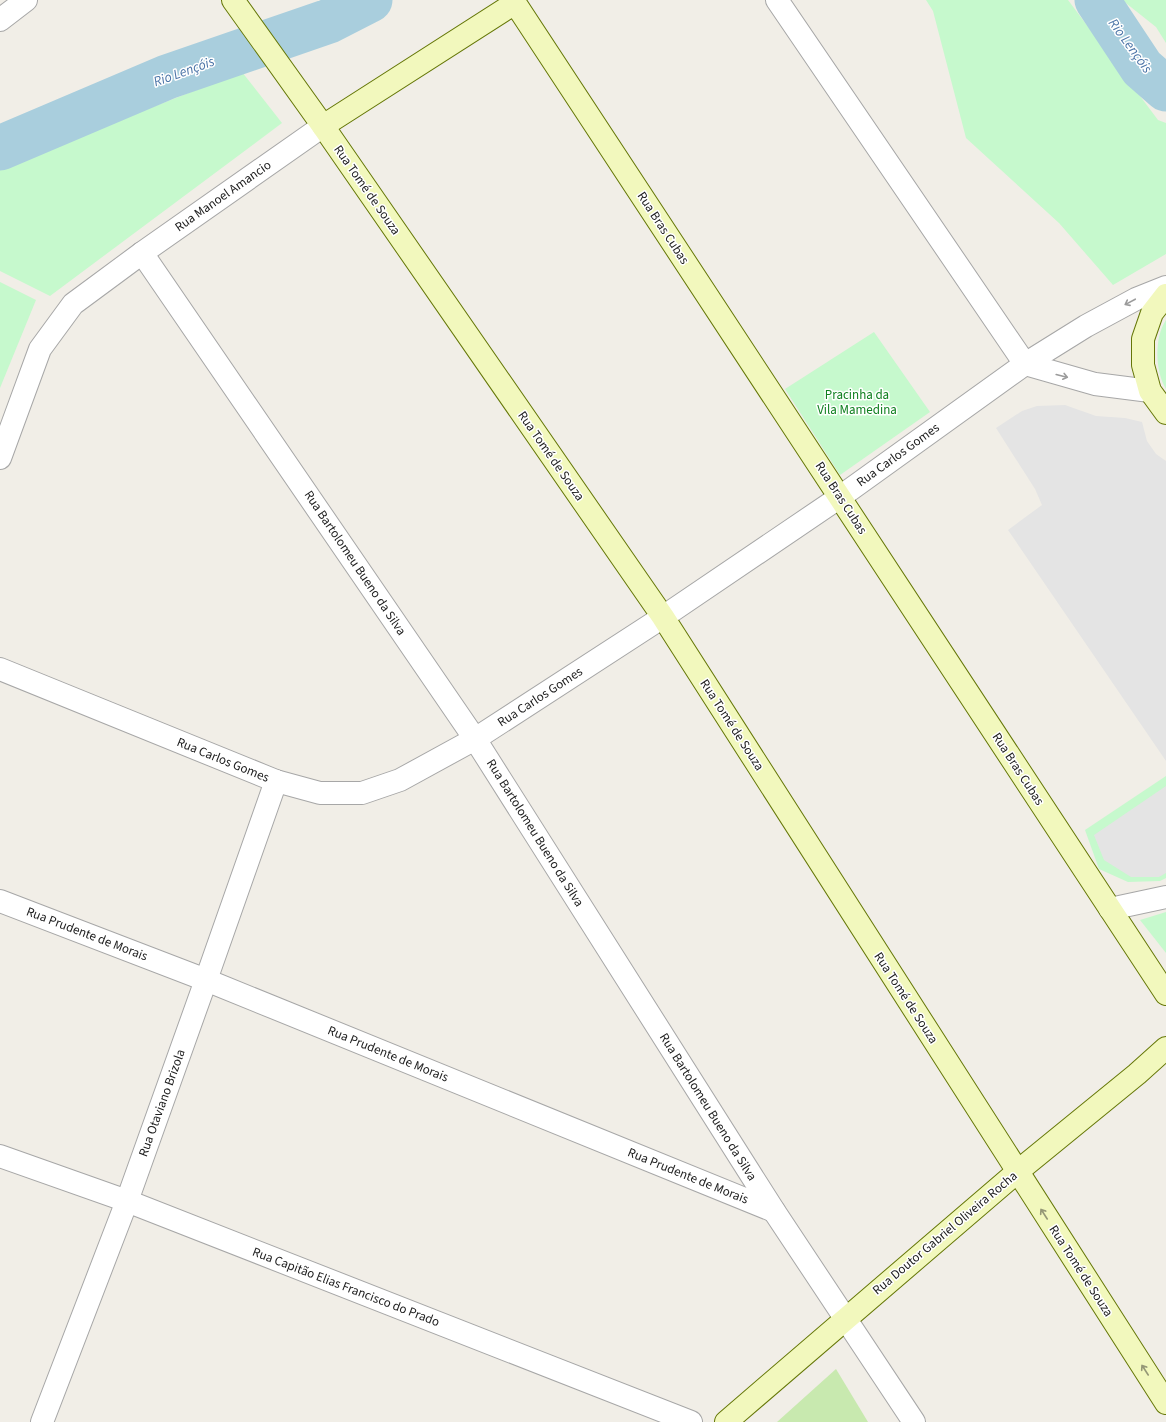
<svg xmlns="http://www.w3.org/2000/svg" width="1166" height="1422" font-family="'Source Sans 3',sans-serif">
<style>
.grass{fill:#c8e9af}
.park{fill:#c6f9cd}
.parking{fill:#e4e4e4}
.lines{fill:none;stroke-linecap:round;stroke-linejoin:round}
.river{stroke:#a9cedd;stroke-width:45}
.street-casing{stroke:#a7a7a7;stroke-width:24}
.secondary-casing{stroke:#657707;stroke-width:24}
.street{stroke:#fff;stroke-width:22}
.secondary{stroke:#f2f8bd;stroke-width:22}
.oneway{stroke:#9b9b9b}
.oneway2{stroke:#949776}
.labels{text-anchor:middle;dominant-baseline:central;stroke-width:3;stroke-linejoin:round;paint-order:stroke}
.street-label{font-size:13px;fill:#202020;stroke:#fff}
.park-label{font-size:13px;fill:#0e7f1e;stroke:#fff}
.water-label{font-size:14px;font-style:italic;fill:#4b74a7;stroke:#fff}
</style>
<rect width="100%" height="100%" fill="#f1eee7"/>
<path class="grass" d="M836,1369L868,1422H777Z"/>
<g class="park">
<path d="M926,0H1068L1158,120L1166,123V254L1113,285L1059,223L966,138L933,11Z"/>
<path d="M1122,0H1166V43L1156,27Z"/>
<path d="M242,72L282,123L50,296L0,271V167Z"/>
<path d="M0,282L36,300L0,388Z"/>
<path d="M1166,320V389C1155,372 1154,337 1166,320Z"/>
<path d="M874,332L930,412L840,475L785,389Z"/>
<path d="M1166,776V878L1160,881L1128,882L1099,869L1085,830Z"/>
<path d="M1166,912V953L1140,920Z"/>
</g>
<g class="parking">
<path d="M1065,405L1096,416L1125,418L1142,422L1147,441L1156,454L1166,461V761L1008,530L1042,505L1035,489L996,428L1022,411L1037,406Z"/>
<path d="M1166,786V873L1159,877H1131L1104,860L1094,835Z"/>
</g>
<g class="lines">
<g class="river">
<path d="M1097,0L1142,68L1166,89"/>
<path d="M0,148L167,77L329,21L370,0"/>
</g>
<g class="street-casing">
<g id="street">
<path d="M777,0L1025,364"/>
<path d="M0,20L26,0"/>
<path d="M142,253L475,739L774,1211L914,1422"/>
<path d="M1025,364L1095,384L1150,391"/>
<path d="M0,458L40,349L73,304L142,253L323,126"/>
<path d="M0,669L276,781L320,793H362L400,780L475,739L663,617L840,497L1025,364L1086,326L1136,299L1166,287"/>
<path d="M0,901L206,980L774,1211"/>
<path d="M1110,909L1166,897"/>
<path d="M0,1156L127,1201L691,1422"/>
<path d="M42,1422L127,1201L206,980L276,781"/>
</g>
</g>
<g class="secondary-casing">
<g id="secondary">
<path d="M233,0L323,126L663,617L1166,1403"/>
<path d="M323,126L515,3L1166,994"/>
<path d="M1166,295L1152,313L1143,339V365L1150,391L1166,413"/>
<path d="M726,1422L1017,1172L1137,1074L1166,1048"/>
</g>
</g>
<use href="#street" class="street"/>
<use href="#secondary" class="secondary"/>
</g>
<defs><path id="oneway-shaft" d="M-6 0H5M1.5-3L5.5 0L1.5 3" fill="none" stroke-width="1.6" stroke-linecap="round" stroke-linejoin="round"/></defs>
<g class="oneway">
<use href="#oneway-shaft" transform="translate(1130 302) rotate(152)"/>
<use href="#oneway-shaft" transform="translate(1062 376) rotate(14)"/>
</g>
<g class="oneway2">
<use href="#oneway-shaft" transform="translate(1044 1214) rotate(-123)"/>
<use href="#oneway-shaft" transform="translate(1145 1370) rotate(-123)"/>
</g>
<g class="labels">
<g class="street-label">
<text transform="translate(367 190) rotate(55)">Rua Tomé de Souza</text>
<text transform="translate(223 196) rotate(-35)">Rua Manoel Amancio</text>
<text transform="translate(663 228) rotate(57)">Rua Bras Cubas</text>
<text transform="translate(898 455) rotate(-36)">Rua Carlos Gomes</text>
<text transform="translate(551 456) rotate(55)">Rua Tomé de Souza</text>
<text transform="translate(841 498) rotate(57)">Rua Bras Cubas</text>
<text transform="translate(355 563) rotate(56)">Rua Bartolomeu Bueno da Silva</text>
<text transform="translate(540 697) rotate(-33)">Rua Carlos Gomes</text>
<text transform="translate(732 725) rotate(57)">Rua Tomé de Souza</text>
<text transform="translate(223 760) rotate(22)">Rua Carlos Gomes</text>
<text transform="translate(1018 769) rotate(57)">Rua Bras Cubas</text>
<text transform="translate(535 833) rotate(58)">Rua Bartolomeu Bueno da Silva</text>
<text transform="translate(87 934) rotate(21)">Rua Prudente de Morais</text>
<text transform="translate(906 998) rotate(57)">Rua Tomé de Souza</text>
<text transform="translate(388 1054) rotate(22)">Rua Prudente de Morais</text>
<text transform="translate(162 1103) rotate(-70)">Rua Otaviano Brizola</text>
<text transform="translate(708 1107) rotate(58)">Rua Bartolomeu Bueno da Silva</text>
<text transform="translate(688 1176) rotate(22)">Rua Prudente de Morais</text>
<text transform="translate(945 1233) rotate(-40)">Rua Doutor Gabriel Oliveira Rocha</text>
<text transform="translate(1081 1271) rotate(57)">Rua Tomé de Souza</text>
<text transform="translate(346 1287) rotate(21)">Rua Capitão Elias Francisco do Prado</text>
</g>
<g class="park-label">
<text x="857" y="395">Pracinha da<tspan x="857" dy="15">Vila Mamedina</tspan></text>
</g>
<g class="water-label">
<text transform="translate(1130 46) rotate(54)">Rio Lençóis</text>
<text transform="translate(184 72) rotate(-20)">Rio Lençóis</text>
</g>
</g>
</svg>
